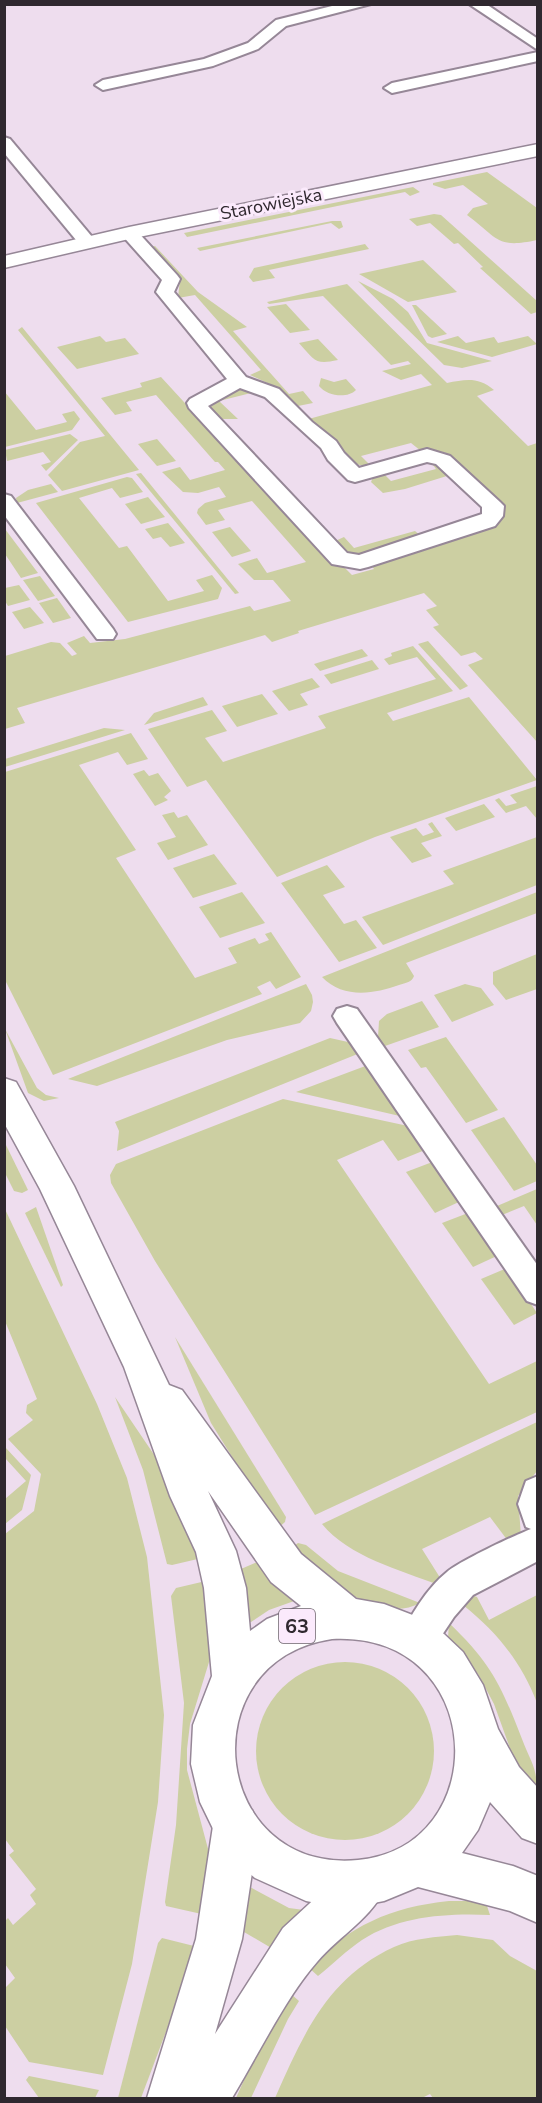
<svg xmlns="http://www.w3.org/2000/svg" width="542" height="2103" font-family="'Nunito Sans',sans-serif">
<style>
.green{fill:#cccfa2}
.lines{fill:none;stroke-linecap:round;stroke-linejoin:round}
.minor-casing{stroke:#968797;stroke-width:4}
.secondary-casing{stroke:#968797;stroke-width:3}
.primary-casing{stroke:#968797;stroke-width:3}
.minor{fill:#fff;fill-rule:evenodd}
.secondary{fill:#fff;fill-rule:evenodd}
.primary{fill:#fff;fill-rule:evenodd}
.labels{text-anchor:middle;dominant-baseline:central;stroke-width:6;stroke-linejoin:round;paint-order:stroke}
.far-street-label{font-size:18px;fill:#2f282f;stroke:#fbeafc}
.shield{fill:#fbeafc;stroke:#6c626c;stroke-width:1.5}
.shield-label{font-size:20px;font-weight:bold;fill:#2f282f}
</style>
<rect width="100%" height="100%" fill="#ede"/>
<g class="green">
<path d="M487,172L537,208V240C496,249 498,238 467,215L473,208L488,204L463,185L445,189L433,185V183Z"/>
<path d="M413,187L420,192L410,196L405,192L187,237L184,233Z"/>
<path d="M434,214L441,215L537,301V312L531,314L480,268L483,267L458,243L454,244L430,223L417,226L409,219Z"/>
<path d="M332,221H341L343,227L339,229L331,223L200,251L197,248Z"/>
<path d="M365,244L369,249L269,270L275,278L253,282L249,277L254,268Z"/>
<path d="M155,246L198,292L247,327L233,331L289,394L303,391L313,403L293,407L274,386L250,375L261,370L195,295L178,298L180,279L152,247Z"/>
<path d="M423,260L457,292L408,302L359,274Z"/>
<path d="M358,281L393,299L408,312L427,343L492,361L462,368L444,365Z"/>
<path d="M347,284L447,383C466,379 479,377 494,390L477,396L528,446L537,443V742L468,665L483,659L475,652L461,656L433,627L439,625L426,610L437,606L424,593L298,631L299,633L272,642L265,635L17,708L25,723L5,729V656L51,642L60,643L72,656L77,654L67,643L84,636L90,643L125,639L250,606L254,611L291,601L273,580H254L238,564L257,558L267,573L306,562L252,501L218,510L225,520L206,525L197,513L198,509L205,503L226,497L219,487L198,493L183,492L162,472L180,467L190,480L225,470L218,462H215L156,395L126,402L132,411L115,415L101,398L142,387L140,383L161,377L331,562L343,566L352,575L374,569L369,562L496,524L504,512L444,452L421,451L411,443L361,456L370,465C349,469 346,450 334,438C325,429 315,425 305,420L432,385L421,374L401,380L382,371L411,364L408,361L391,365L323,296L269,304L267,302Z"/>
<path d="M286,304L310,330L290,333L267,307Z"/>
<path d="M412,305H416L447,334L432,338L428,336Z"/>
<path d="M22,327L139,470L62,491L48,475L80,442L105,436L18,330Z"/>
<path d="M100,336L106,342L125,338L139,354L77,369L57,347Z"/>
<path d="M458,336L466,343L494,337L498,343L528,336L537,344L492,357L437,342Z"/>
<path d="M318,339L338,360C315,365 315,361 299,343Z"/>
<path d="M321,378L334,382L346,379L356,390C347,399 327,396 319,386Z"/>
<path d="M240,387L255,392L219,401L238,419H219L207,406Z"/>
<path d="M4,391L36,430L67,422L62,414L74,411L80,419L72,430L5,447Z"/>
<path d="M70,434L78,440L46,471L41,465L51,462L43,452L7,461L5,450Z"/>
<path d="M157,439L176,461L157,466L138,444Z"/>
<path d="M429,460L436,462L450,475L405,489L383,493L371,482L374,475L382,472L391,481L436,469Z"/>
<path d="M141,473L239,593L235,594L136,474Z"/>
<path d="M127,477L132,478L143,492L120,498L112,488L79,498L119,548L127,546L168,601L204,591L196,580L212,575L222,588L218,599L128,622L36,503Z"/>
<path d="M51,484L58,492L17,503L16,498L28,490Z"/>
<path d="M148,497L165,517L141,524L125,504Z"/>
<path d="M168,523L185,543L170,547L161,537L153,539L145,529Z"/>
<path d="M230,527L251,551L232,557L212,532Z"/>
<path d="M5,529L38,573L21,578L5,554Z"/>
<path d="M415,531L422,537L355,557H351L333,542L344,537L354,548Z"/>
<path d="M40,576L55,596L38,601L23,580Z"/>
<path d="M19,585L30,600L8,606L5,601V588Z"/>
<path d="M57,598L71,618L53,623L39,603Z"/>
<path d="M30,607L44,623L24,629L12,612Z"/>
<path d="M428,641L468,686L460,690L418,644Z"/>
<path d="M413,646L453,691L387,713L393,721L469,697L537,780L375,837L277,877L206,780L187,787L148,729L212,710L227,731L205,738L223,762L326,728L318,716L436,679L417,657L389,665L384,659L392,656L391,653Z"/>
<path d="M362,649L368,656L320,671L314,664Z"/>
<path d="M372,660L379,669L331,684L324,675Z"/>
<path d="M312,678L320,687L300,694L308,705L289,711L272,691Z"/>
<path d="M262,694L278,714L237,727L222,706Z"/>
<path d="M203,697L208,705L144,725L154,713Z"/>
<path d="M104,728L125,730L5,767V759Z"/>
<path d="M131,733L148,759L127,765L118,752L79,765L136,850L116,858L195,978L237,963L228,948L255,938L259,944L269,940L265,934L271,932L301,977L276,989L270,981L257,987L262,994L53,1075L5,980V772Z"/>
<path d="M144,770L149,776L158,773L171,791L164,797L168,800L155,806L133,774Z"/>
<path d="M537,786V819L526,806L506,813L495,800L499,798L506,806L517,803L510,795Z"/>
<path d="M484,804L495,817L456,831L445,818Z"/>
<path d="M174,812L178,818L187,815L208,845L168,860L157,843L176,837L162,815Z"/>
<path d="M432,822L442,836L421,843L432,856L412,863L390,837L416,828L423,836L434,832L428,824Z"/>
<path d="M537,837V885L383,945L362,917L454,884L443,871Z"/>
<path d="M214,854L237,884L193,898L173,868Z"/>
<path d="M327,865L345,887L323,895L344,924L356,920L377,948L339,962L281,883Z"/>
<path d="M242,892L265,923L220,938L199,907Z"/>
<path d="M537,892V913L406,963L414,976C412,982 406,983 399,985C374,994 343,999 322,977Z"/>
<path d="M537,954V989L506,1000L493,984V972Z"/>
<path d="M306,984L312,995L313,1002L311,1011L300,1023L227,1040L97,1086L68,1079Z"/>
<path d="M465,984L481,988L494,1005L452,1022L434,995Z"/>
<path d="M422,1001L439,1027L385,1046L378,1037L379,1021L387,1014Z"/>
<path d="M5,1029L37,1088L46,1095L59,1098L44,1101L28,1093Z"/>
<path d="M446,1037L498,1110L466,1123L426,1067L421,1068L408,1050Z"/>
<path d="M330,1038L348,1042L360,1053L117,1151L119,1131L115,1122Z"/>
<path d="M368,1065L404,1117L296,1092Z"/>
<path d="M283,1099L408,1126L425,1150L398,1161L383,1140L337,1160L489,1384L537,1361V1412L315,1515L155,1261L111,1183L110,1175L116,1164Z"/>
<path d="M504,1117L537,1165V1181L514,1191L471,1130Z"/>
<path d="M5,1143L28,1190L22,1193L14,1191L5,1173Z"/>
<path d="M435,1161L461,1201L435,1213L406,1172Z"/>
<path d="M537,1189V1225L524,1206L502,1215L497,1206Z"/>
<path d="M4,1207L97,1404L127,1478L147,1557L164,1715L158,1802L132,1964L103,2075L29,2062L5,2026V1988L15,1978L5,1964V1921L8,1918L13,1925L36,1904L30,1895L36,1889L9,1855L14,1851L5,1839V1534L34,1511L41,1474L8,1439L33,1420L26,1413L27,1405L37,1399L5,1321Z"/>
<path d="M36,1207L63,1285L61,1287L25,1213Z"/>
<path d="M468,1213L499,1255L473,1267L442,1223Z"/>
<path d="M507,1268L537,1313L514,1325L481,1279Z"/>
<path d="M175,1337L286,1517L285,1522L277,1529L211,1423Z"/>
<path d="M115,1397L159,1462L202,1558L172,1565L167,1564L143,1470Z"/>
<path d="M537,1422V1471L518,1496L521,1536L508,1541L490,1517L422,1549L439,1576V1585C400,1570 349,1557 322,1524Z"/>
<path d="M5,1447L31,1475L22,1510L5,1524V1499L26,1481L5,1458Z"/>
<path d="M298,1543L306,1545L338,1571L420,1603C379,1626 320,1575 289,1550Z"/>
<path d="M257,1562L297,1600L269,1610L251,1622L247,1621L241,1569Z"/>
<path d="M210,1580L214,1632L209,1662L190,1724L187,1749V1770L211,1860L206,1915L166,1906L165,1902L176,1825L184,1703L171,1596L176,1588Z"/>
<path d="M472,1595L477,1597L489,1620L537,1595V1703C522,1663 497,1632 463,1605Z"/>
<path d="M449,1623C491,1663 501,1685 522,1739C530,1761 537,1766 537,1791L515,1762L494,1704L478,1674L448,1638Z"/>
<circle cx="345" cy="1751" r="89"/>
<path d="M250,1887L289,1908L304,1910L273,1949L244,1932Z"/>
<path d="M449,1901H482L486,1903L490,1915C447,1913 399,1916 362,1940C347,1950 333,1964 318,1976L308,1967C350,1926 390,1907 449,1901Z"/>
<path d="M457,1935L493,1940L510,1956L537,1971V2098H433L430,2094L422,2098H275C303,2035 327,1978 394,1947C414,1938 436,1937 457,1935Z"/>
<path d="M162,1938L198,1947L141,2098H118L158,1943Z"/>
<path d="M291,1994L299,2001L288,2019L251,2098H236L262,2040Z"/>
<path d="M29,2076L99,2090L95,2098H39L26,2080Z"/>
</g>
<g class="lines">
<g class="minor-casing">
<g id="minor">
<path d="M340,4H371L286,26L258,49L213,66L103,90L95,85L103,80L204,59L248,43L276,20Z"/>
<path d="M469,4H486L538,39V50Z"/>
<path d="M538,52V61L392,93L384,88L392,83Z"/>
<path d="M4,137L10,139L93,238L96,242L93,246H81L4,153Z"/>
<path d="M129,228L135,229L177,275L180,279L174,292L246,377L279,389L312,422L336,441L344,453L359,468L427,449L450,456L500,502L504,506L503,516L495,526L368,567L360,569L332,564L189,408L187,403L190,399L227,379L156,292L162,280L120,233ZM240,388L265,397L321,448L328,460L348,480L355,482L427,462L436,464L482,507V514L359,555L347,553L208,406Z"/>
<path d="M4,494L11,496L113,629L116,634L113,639H97L4,515Z"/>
<path d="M347,1006L357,1009L538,1266V1305L527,1301L337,1023L333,1016L337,1009Z"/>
<path d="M538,1476V1561L473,1595L454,1617L430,1653L417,1659L404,1653L399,1641C409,1617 427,1588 447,1572C460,1561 513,1536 531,1529L526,1527L518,1504L526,1481Z"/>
</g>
</g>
<g class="secondary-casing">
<g id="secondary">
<path d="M538,144V156L129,239L4,268V256L129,227Z"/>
<path d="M236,1803L252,1810L259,1826L242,1939L215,2034L283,1928L348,1868L364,1861L380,1868L387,1884C374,1917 340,1935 317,1962C286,1997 257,2057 232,2098H147L196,1939L213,1826L220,1810Z"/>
</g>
</g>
<g class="primary-casing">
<path id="primary" d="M4,1078L16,1082L74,1186L169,1385L182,1390L301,1554L356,1599L384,1604L423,1619L444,1634L463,1652L483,1685L498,1729L519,1767L538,1788V1844L522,1838L490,1802L478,1830L462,1853L513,1866L538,1876V1923L510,1911L418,1887L384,1901L358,1906H332L306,1901L255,1878L235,1861L219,1841L200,1802L191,1764L193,1725L212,1676L204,1588L196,1552L170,1496L124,1367L40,1189L4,1123ZM208,1491L271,1582L301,1606L267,1619L250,1631L246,1588L236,1551ZM332,1639C488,1631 495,1847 358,1860C212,1874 187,1661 332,1639Z"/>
</g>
<use href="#minor" class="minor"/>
<use href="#secondary" class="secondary"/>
<use href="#primary" class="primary"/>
</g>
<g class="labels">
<g class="far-street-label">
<text transform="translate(271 204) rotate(-11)">Starowiejska</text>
</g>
<rect class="shield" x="279" y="1609" width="36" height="34" rx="4.5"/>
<g class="shield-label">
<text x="297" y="1626">63</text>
</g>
</g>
<rect width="542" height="2103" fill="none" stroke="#2f282f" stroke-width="12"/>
</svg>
